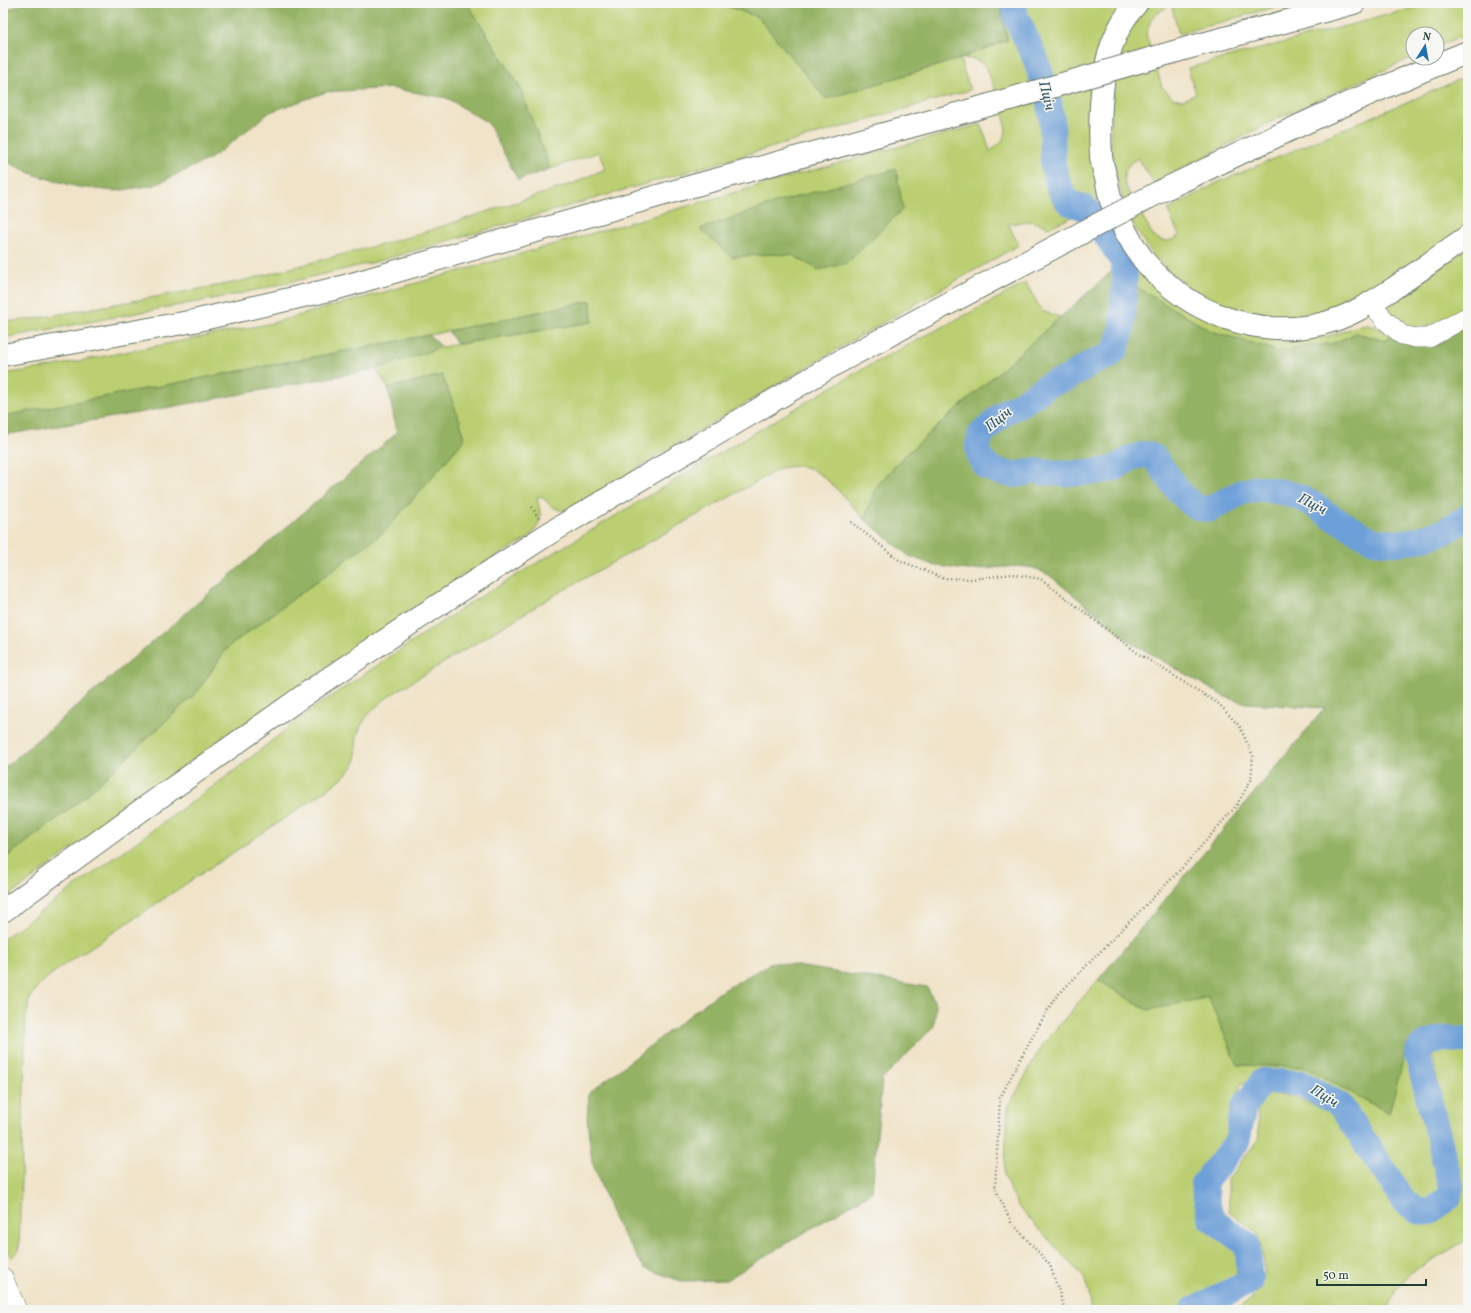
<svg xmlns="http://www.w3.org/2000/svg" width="1471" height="1313" font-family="Vollkorn,serif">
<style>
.green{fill:#bbcf72;stroke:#6d8653;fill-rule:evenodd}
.forest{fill:#94b264;stroke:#5a784c}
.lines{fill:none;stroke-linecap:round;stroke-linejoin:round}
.river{stroke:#6d9fd8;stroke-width:26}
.minor-casing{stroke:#687768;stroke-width:20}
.major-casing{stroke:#687768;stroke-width:24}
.highway-casing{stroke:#687768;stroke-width:24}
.path{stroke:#687768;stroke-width:2.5;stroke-dasharray:1 3;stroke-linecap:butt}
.minor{stroke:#fff;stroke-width:19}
.major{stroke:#fff;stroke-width:22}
.highway{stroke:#fff;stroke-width:22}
.highway-bridge-casing{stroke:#687768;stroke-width:24;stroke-linecap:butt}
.highway-bridge{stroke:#fff;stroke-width:22}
.labels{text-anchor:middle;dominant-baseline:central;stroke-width:3;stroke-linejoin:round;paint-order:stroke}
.water-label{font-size:15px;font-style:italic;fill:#365a65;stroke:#f6f6f2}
</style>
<rect width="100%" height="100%" fill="#f6f6f2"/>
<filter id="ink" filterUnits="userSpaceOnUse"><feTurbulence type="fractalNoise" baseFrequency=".025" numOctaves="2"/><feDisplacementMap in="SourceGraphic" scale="8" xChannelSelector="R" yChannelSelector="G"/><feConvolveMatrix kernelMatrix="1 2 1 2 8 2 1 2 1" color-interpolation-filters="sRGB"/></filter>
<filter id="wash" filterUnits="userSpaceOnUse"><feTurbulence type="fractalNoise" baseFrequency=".012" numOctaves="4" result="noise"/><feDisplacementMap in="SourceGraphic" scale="16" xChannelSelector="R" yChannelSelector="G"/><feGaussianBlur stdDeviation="0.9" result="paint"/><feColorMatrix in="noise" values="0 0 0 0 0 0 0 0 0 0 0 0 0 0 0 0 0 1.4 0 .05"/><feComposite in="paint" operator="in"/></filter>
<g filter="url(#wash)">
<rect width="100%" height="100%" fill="#f0e3c8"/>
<g class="green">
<path d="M467,3H717L758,17L826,99L959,59L1008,40L1000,3H1004L1018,52L1034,70L1045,112V157L1052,182L1060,205L1069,210L1085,211L1050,227L1030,221L1008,224L1019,245C866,331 716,420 566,511C555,510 549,506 543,497H537C541,518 544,520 529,538L464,574L149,790L3,901V860L81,800L197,692L228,647L385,531L464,440L460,421L442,375L388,388L376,369L442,347L592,322L591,301L429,335L3,416V374L44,368L268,324L464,270L789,177L981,124L990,151C996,147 1002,143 1005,135C1010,123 992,83 987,69C978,58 973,58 960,59L970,90L375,262L239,294L3,338V322L33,319L238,282L409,237L572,184L605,169L599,152L550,169L520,87ZM902,209L819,270L792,255L770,254L732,257Z"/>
<path d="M1021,3H1127L1092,110L1135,259L1257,335L1294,340L1329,336L1359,326L1368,325L1382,329L1391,336L1385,341L1356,333L1335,343L1278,351L1211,331L1131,284V263L1089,203L1070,198L1062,180L1055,149L1058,117L1041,50L1033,38Z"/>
<path d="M1150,3H1289L1179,34L1171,4L1152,17L1146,34L1162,87L1173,98L1183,100L1196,94L1188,68L1432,3H1468V34L1437,46V34H1413V57L1276,119L1154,184L1138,158C1127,164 1122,172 1125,185L1154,237C1164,243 1169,242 1179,236L1168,210L1217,183L1468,76V226L1362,297L1319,313L1287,320L1259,317L1222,306L1194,293L1168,270L1152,254L1135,228L1124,202L1116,175L1111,145V106L1116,69L1125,39L1135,21Z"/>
<path d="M1468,248V307C1450,316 1424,336 1403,325C1398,322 1393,317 1388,313L1390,306L1399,297Z"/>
<path d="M1026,283L1042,311L1060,317L901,459L877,486L864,519C850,504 828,476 809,468C800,465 790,466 781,468L553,596L389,696C375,707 361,719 357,737C355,744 357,752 356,759C352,774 332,785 321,794L61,967L40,984L30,997L26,1018L19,1250L11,1258L3,1242V939L234,771L305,714L467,605L720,453L857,372Z"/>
<path d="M1098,980L1148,1010L1208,997L1238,1065L1305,1067L1389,1113L1407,1045C1413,1070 1418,1095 1424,1120C1431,1145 1444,1171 1439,1197C1426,1206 1420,1204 1406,1196L1364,1122L1338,1094L1306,1078L1264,1076L1241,1084L1232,1108L1231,1136L1198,1179L1194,1187L1201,1222L1208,1230L1220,1236L1234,1245L1240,1256L1236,1273L1226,1284L1176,1310H1092L1086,1280L1018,1206L1004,1176L1008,1108L1042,1045Z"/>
<path d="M1431,1047L1468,1052V1236L1463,1242L1410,1273L1396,1290L1389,1310H1235L1252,1299L1266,1272L1258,1234L1229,1211L1228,1179L1259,1138L1257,1106L1266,1093L1296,1097L1330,1113L1402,1212L1420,1220L1437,1216L1455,1197L1457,1184Z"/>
</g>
<g class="forest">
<path d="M26,3H467L520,87L550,169L518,180L488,123L447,98L390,88L326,92L270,112L213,157L155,185L115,191L78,187L35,175L3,160V11Z"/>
<path d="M717,3H1000L1007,40L959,59L826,99L758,17Z"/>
<path d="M896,169L903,209L847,263L819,270L792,255L770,254L732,257L700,229L778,202Z"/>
<path d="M1111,272L1211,331L1278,351L1335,343L1356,333L1385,341L1391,336L1468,322V1052L1407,1045L1389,1113L1305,1067L1238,1065L1208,997L1148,1010L1098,980L1325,708L1246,703L1225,697L1132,643L1049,575L1034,568L1018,566L968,570L936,566L909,556L864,519L877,486L901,459Z"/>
<path d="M591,301L592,322L457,344L448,331Z"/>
<path d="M429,335L442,347L376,369L138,413L3,435V416Z"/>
<path d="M442,375L460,421L464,440L385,531L228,647L197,692L81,800L3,860V769L397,433L388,388Z"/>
<path d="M773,962L927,987L936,1005L934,1026L882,1080L872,1192L726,1280L681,1281L644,1268L614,1220L592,1162L587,1118L589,1093L720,992Z"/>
</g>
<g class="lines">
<g class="river">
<path d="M1014,3L1016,17L1036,60L1048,98L1052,120L1053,165L1059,187L1065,198L1070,203L1083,207L1091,213L1122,259L1125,273L1123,311L1122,329L1116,349L1109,356L1090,364L1068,378L1050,384L1019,405L1005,412L980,435L978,447L980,458L987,467L996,471L1014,475L1034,471L1063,474L1095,472L1113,469L1131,458L1146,454L1155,458L1176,488L1190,503L1199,508L1210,509L1242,492L1259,488L1287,493L1301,498L1316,506L1330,516L1374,541L1397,543L1421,539L1443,532L1468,517"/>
<path d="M1193,1310L1251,1281L1247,1245L1211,1218L1203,1184L1237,1142L1244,1107L1263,1081L1301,1083L1340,1105L1405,1202L1419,1212L1431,1211L1449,1197L1451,1186L1417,1053C1427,1036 1450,1038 1468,1041"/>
</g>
</g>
</g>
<g filter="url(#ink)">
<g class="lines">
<g class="minor-casing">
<g id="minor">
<path d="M1371,302L1384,319L1402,335L1416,338H1429L1468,316"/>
<path d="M3,1277L17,1310"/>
</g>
</g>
<g class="major-casing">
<path id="major" d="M1137,3C1111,30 1103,68 1101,105C1100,122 1100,139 1101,156C1102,165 1105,174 1107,182C1108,188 1109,195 1111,201C1119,220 1133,247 1146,263C1189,313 1257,339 1321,324C1347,318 1369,304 1391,290C1417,273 1442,254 1468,236"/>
</g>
<g class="highway-casing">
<g id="highway">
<path d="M1191,47L1354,3"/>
<path d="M1161,191C1263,142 1364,94 1468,52"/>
<path d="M3,355L194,321L338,288L689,187L975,109"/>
<path d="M3,911L143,809L310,691L423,615L548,534L835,364L1019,266"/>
</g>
</g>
<g class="path">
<path d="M532,507L539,519"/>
<path d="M851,522L899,560L942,578L973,579L1012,574L1041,579L1139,654L1219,704L1240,727L1253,756L1251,780L1236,806L1184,866L1054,999L1024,1052L1000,1098L995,1188L1011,1222L1050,1265L1065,1310"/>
<path d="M3,1175L6,1197L3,1227"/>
</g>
<use href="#minor" class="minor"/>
<use href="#major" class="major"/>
<use href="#highway" class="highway"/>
<g class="highway-bridge-casing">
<g id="highway-bridge">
<path d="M975,109L1191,47"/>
<path d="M1019,266L1161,191"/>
</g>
</g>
<use href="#highway-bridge" class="highway-bridge"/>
</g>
</g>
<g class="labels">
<g class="water-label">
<text transform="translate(1046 96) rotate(76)">Пціч</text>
<text transform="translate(999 420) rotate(-39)">Пціч</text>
<text transform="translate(1312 505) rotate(27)">Пціч</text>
<text transform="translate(1324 1097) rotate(32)">Пціч</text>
</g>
</g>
<rect width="1471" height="1313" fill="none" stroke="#f6f6f2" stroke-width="16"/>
<g transform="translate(1425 46) rotate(11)"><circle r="19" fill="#f6f6f2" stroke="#a0aca6"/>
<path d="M0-3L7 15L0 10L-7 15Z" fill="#1f6fb2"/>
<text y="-6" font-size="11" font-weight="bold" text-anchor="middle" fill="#1f3d34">N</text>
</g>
<path d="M1317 1279v6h109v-6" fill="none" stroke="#1f3d34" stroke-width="2"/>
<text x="1323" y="1279" font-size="12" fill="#1f3d34" stroke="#f6f6f2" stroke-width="3" paint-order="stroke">50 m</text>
</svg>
